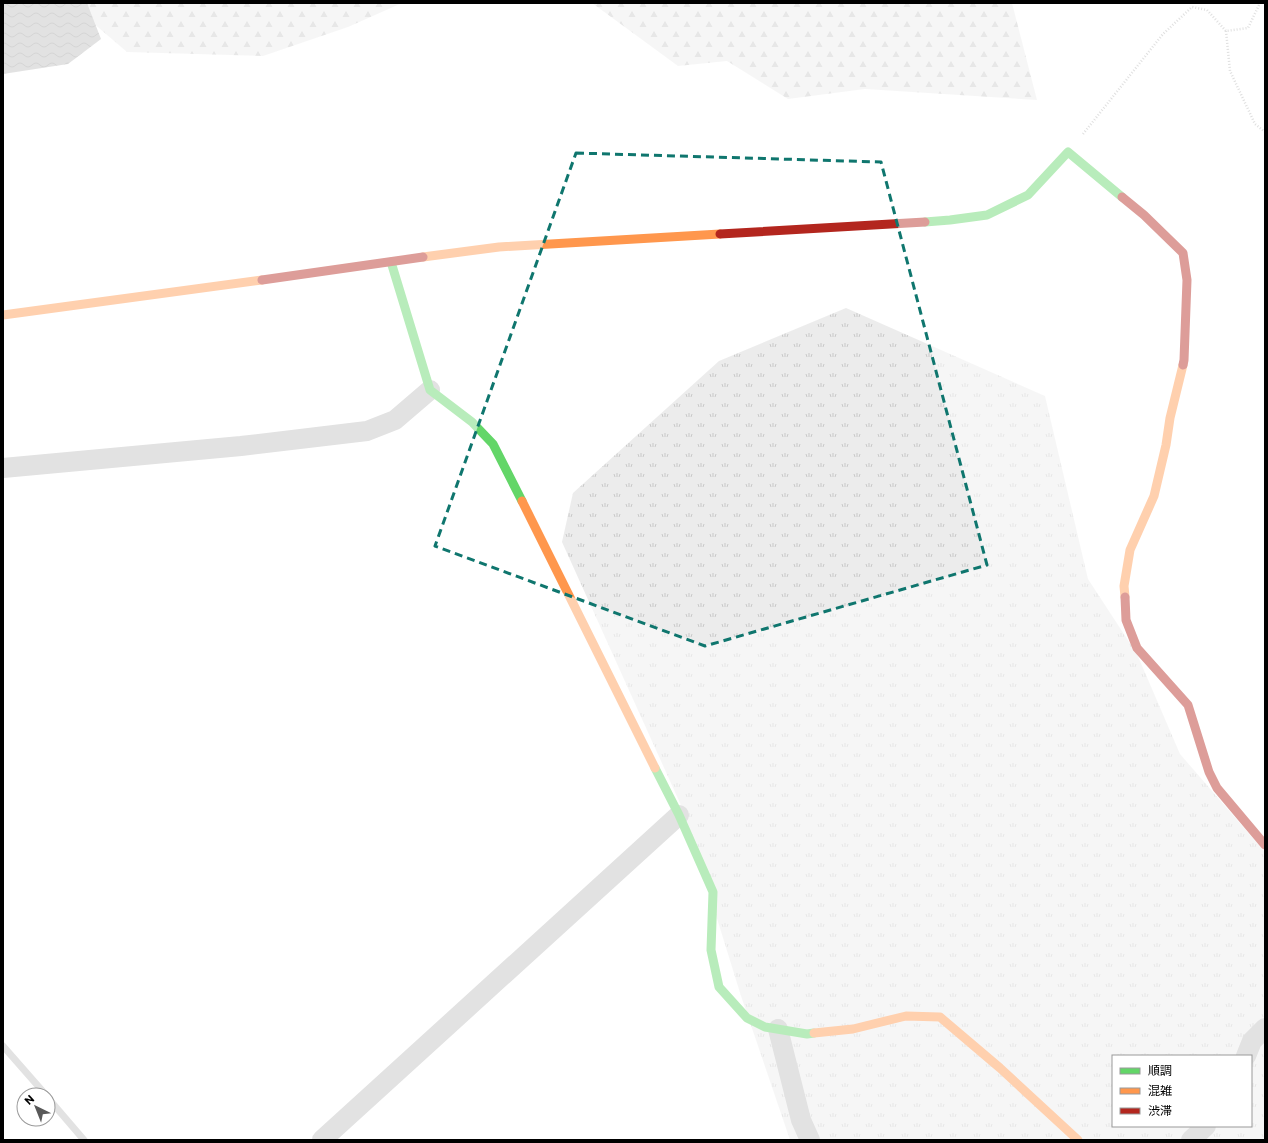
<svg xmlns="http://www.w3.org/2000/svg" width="1268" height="1143" font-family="Commissioner,'Noto Sans JP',sans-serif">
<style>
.grass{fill:url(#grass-tufts);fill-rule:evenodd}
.forest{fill:url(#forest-firs)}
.water{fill:url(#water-waves)}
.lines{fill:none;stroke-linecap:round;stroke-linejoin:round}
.stream{stroke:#bfbfbf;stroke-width:7}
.path{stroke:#b9b9b9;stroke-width:2.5;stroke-dasharray:1 2;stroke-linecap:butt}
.street{stroke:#bebebe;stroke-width:20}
.fast{stroke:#63d668;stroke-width:9}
.slow{stroke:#ff974d;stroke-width:9}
.jam{stroke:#b3261e;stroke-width:9}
.marked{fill:none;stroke:#0f766e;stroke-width:3;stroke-dasharray:8 5;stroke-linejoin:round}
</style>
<defs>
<pattern id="grass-tufts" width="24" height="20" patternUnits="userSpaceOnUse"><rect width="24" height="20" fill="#ececec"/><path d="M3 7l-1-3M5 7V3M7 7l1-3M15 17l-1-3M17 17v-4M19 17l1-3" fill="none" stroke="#c9c9c9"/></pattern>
<pattern id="forest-firs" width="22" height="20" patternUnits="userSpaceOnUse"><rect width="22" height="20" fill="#ececec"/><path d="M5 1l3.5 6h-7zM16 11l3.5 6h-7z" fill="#c9c9c9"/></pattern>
<pattern id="water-waves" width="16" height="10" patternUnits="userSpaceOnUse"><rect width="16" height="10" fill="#bfbfbf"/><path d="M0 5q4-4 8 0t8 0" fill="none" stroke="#a2a2a2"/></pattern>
</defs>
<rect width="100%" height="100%" fill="#fff"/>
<path class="grass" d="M846,308L1045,396L1088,579L1137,654L1180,754L1265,852V1140H790L741,996L684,812L562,542L573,493L719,361ZM1113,1056H1251V1126H1113Z"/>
<g class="forest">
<path d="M71,3H402L348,27L263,56L127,52L72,5Z"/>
<path d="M592,3H1012L1037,100L865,89L788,99L727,61L678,66Z"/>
</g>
<path class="water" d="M3,3H87L101,39L68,64L3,74Z"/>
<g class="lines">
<g class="stream">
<path d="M3,1046L46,1095"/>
<path d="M48,1098L84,1140"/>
</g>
<g class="path">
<path d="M1226,31L1230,71L1255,124L1265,132"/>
<path d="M1083,134L1163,34L1192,7L1207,10L1226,31L1248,28L1260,3"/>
</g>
<g class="street">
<path d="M3,468L241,446L367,431L395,420L430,390"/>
<path d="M778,1029L801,1120L810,1140"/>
<path d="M1246,1056L1252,1041L1265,1028"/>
<path d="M322,1140L679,815"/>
<path d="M1191,1140L1206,1126"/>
</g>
<g class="fast">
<path d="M925,222L950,220L987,215L1028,195L1068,152L1122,197"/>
<path d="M391,262L430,390L472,422L493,444L522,501"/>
<path d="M655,768L679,815L713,892L711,950L719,987L747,1018L765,1027L807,1034L814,1033"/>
</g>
<g class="slow">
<path d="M423,257L499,247L720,234"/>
<path d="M3,315L262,280"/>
<path d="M522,501L655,768"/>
<path d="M1125,597L1124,586L1130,550L1154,496L1166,445L1170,418L1183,365"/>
<path d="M814,1033L853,1029L906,1016L940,1017L1000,1068L1078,1140"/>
</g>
<g class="jam">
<path d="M1122,197L1144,215L1183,253L1187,280L1184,360L1183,365"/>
<path d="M720,234L925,222"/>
<path d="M262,280L423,257"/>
<path d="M1125,597L1126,620L1137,648L1188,705L1209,772L1217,788L1265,845"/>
</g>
</g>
<path d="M0 0H1268V1143H0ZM576,153L881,162L987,565L705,646L435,546Z" fill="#fff" fill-opacity=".55" fill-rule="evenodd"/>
<path class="marked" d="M576,153L881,162L987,565L705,646L435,546Z"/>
<rect width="1268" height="1143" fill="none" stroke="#000000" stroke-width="8"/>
<rect x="1112" y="1055" width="140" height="72" fill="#ffffff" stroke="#999999"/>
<rect x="1120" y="1068" width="20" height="6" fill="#63d668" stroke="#999999"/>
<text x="1148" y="1075" font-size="12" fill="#000000">順調</text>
<rect x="1120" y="1088" width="20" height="6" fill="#ff974d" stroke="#999999"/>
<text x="1148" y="1095" font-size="12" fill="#000000">混雑</text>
<rect x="1120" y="1108" width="20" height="6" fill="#b3261e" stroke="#999999"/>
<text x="1148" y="1115" font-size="12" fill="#000000">渋滞</text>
<g transform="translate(36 1107) rotate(317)"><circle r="19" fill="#ffffff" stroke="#999999"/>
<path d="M0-3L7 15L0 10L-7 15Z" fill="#595959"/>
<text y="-6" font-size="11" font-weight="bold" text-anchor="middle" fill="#000000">N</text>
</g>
</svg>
